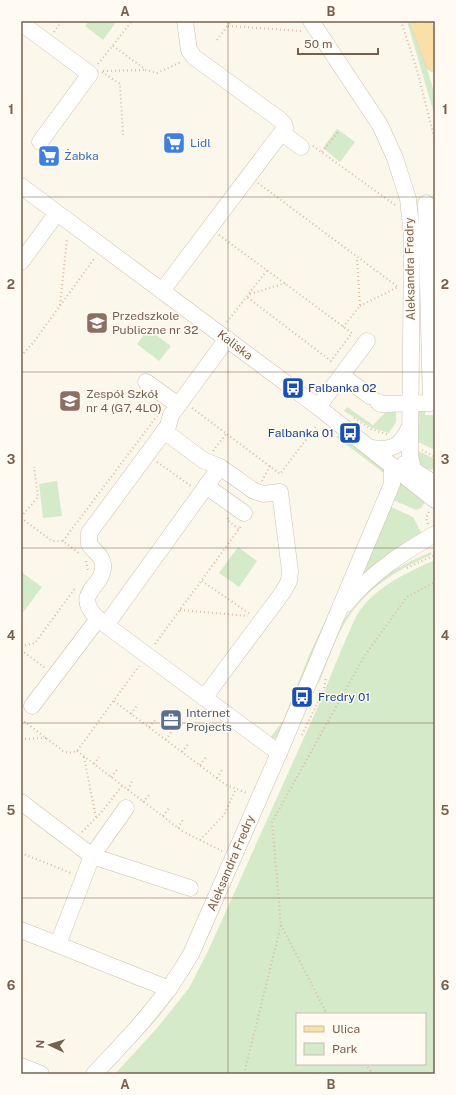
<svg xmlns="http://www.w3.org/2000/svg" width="456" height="1095" font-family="'Public Sans',sans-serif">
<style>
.green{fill:#d4eac9;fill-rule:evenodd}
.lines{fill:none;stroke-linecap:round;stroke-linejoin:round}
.minor-casing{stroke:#cfc0b0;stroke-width:17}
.major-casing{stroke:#d9d2cd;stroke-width:21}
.path{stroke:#d7bca6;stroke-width:2;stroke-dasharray:1 3;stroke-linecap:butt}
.minor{stroke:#fff;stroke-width:16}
.major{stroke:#f8e0a6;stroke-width:20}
.grid{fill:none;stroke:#78604e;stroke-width:1;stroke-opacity:0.55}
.labels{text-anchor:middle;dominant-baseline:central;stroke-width:3;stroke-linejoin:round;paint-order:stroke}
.shop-label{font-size:12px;fill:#366cbe;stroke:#fffaf2;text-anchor:start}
.street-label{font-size:12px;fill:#78604e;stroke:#fffaf2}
.education-label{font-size:12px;fill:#785e54;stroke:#fffaf2;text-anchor:start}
.transit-label{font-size:12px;fill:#164399;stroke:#fffaf2;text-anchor:start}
.service-label{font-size:12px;fill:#4e5e75;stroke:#fffaf2;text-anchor:start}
.neatline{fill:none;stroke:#78604e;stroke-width:1.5}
.grid-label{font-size:13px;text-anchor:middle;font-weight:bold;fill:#78604e}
</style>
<rect width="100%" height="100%" fill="#fcf7eb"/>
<g class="green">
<path d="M89,21H117L103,40L85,26Z"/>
<path d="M407,21H412L435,95V117Z"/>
<path d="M337,129L355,142L340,162L323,148Z"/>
<path d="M148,329L171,346L159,361L137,344Z"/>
<path d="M347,407L373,425L387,411L396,407V422L389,433L372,428L344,411Z"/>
<path d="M415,407L425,408V415H435V450L414,440Z"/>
<path d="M339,435H343L384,465L386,482L384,473L336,437Z"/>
<path d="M414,449L435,459V470L420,468Z"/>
<path d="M57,481L62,516L43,518L39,484Z"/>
<path d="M400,481L427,499L421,508L416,510L391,499Z"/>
<path d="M389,506L413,517L423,536L358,577Z"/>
<path d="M238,547L257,561L239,587L219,573Z"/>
<path d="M431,552V555C397,570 366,588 346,621C334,640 327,664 318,685C321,670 327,657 333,642C356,591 381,574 431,552Z"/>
<path d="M435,560V1074H115L158,1027L189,988L209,949L320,702C331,675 342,647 354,621C368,590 406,573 435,560ZM297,1014H425V1064H297Z"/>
<path d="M21,572L42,587L21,615Z"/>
<path d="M342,585L279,736L273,739H269L283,721L310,653Z"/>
<path d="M271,783L274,785L202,950L173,998L156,1020L106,1074H102L154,1018Z"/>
</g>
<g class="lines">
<g class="minor-casing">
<g id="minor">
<path d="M311,21L380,125L395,158L408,199L412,236L410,455L413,470"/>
<path d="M21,23L90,74L40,142"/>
<path d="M282,133L301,147"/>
<path d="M21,186L318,407L435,500"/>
<path d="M21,262L57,213"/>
<path d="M162,291L285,128L284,124L279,119L194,57L189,50L185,21"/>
<path d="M227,339L171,415L168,426L89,533V544C93,551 102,555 103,564C106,588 70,591 98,619L279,753"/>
<path d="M342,376L370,396"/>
<path d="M146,382L178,405"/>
<path d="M378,402L381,404L431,403L426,203"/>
<path d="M318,407L367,341"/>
<path d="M164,431L203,460L220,467L254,491L263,494L280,492L290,571L289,581L283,592L204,698"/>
<path d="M371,448C393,451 401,446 410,426"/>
<path d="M404,464L435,484"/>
<path d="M206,486L244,513"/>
<path d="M346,604C370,574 402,553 435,534"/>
<path d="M106,625L220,467"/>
<path d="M32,706L98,619"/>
<path d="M21,802L92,856L190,888"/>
<path d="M21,930L169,989"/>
<path d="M58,944L92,856L126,808"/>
<path d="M21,1066L41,1074"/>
<path d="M94,1074C130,1036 165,1000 191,954L279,753L392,484V467"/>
</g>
</g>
<g class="major-casing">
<path id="major" d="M420,21L435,62"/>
</g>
<g class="path">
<path d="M401,21L417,70L435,140"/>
<path d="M228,26L301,31"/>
<path d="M54,32L62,21"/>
<path d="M217,40L231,21"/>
<path d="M113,46L146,70L157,73L181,62"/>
<path d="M98,64L132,21"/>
<path d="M103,71L146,70"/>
<path d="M102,72L120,84L123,135"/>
<path d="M313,146L395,205"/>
<path d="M322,152L338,132"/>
<path d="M258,183L398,287L360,306"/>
<path d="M219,235L352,333L331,361L247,297"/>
<path d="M250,294L286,283"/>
<path d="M60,305L67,239"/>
<path d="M227,322L268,269"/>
<path d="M343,327L360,306L357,258"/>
<path d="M21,356L33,343L94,259"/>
<path d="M192,408L280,474L317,425"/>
<path d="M354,418L371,429L389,435"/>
<path d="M422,450L435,457"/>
<path d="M213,451L226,434"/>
<path d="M157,462L191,486"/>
<path d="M262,481L270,466"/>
<path d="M21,517L38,497L34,467"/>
<path d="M21,518L52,541H63L80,554"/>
<path d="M228,518L227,520L239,529"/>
<path d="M428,524L426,518L429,512"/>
<path d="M63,541L157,416"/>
<path d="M86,561L88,571"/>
<path d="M407,568L435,555"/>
<path d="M202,581L250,614"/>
<path d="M180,610L248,616"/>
<path d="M155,644L242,525"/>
<path d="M21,646L35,643L76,587"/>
<path d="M21,650L45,668"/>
<path d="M114,701L226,785L247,793"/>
<path d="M131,714L138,704"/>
<path d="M21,719L63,751L69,753L77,751L139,666"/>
<path d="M149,727L156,719"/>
<path d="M302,735L324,689L326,677"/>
<path d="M21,739L46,738"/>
<path d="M166,740L172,731"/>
<path d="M77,751L182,831L222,851"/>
<path d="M182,752L188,744"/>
<path d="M84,757L96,818"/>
<path d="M94,764L99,757"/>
<path d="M200,765L206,757"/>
<path d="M111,777L117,770"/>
<path d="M217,778L222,770"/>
<path d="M128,790L132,781"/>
<path d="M143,802L150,794"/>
<path d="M163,816L169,808"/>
<path d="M178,828L183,819"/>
<path d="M82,832L100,814L122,786"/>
<path d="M200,840L224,815L236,789"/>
<path d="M21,853L71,873"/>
<path d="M281,925L327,1014"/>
<path d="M365,1064L373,1074"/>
<path d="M244,1074L281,925L272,822L365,655L407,597L435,582"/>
</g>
<use href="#minor" class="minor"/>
<use href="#major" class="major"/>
</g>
<path class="grid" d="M228,21V1074M21,197H435M21,372H435M21,548H435M21,723H435M21,898H435"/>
<defs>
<g id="supermarket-square" transform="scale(1.15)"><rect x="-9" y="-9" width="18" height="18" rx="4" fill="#3f7fe0" stroke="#fffaf2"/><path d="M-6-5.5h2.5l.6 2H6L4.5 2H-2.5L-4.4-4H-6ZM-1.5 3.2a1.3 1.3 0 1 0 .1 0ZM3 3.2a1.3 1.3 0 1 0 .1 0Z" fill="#fff"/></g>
<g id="school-square" transform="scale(1.15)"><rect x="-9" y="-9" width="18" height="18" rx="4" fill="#8d6e63" stroke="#fffaf2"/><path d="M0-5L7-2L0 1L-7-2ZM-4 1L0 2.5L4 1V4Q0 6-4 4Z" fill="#fff"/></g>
<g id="bus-square" transform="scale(1.15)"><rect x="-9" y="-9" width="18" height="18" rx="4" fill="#1a4fb4" stroke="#fffaf2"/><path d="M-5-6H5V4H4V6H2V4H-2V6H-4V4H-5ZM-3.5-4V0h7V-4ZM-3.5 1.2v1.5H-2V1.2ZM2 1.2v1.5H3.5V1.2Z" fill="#fff"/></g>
<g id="office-square" transform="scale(1.15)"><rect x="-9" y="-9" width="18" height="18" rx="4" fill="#5c6f8a" stroke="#fffaf2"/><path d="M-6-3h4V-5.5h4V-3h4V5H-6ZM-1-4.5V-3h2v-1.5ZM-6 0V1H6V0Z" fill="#fff"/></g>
</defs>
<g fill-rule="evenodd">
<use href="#supermarket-square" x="174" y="143"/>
<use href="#supermarket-square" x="49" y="156"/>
<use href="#school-square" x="97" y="323"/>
<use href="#bus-square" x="293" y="388"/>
<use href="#school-square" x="70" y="401"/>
<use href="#bus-square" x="350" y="433"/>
<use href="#bus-square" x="302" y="697"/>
<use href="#office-square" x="171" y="720"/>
</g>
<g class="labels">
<g class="shop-label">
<text x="190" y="143">Lidl</text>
<text x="64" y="156">Żabka</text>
</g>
<g class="street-label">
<text transform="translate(410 269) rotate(-91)">Aleksandra Fredry</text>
<text transform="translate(235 345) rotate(37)">Kaliska</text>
<text transform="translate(231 863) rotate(-67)">Aleksandra Fredry</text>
</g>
<g class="education-label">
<text x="112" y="316">Przedszkole<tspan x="112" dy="14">Publiczne nr 32</tspan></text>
<text x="86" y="394">Zespół Szkół<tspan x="86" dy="14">nr 4 (G7, 4LO)</tspan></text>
</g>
<g class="transit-label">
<text x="308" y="388">Falbanka 02</text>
<text x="334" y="433" text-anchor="end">Falbanka 01</text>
<text x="318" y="697">Fredry 01</text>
</g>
<g class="service-label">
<text x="186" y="713">Internet<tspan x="186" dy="14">Projects</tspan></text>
</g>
</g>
<rect width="456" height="1095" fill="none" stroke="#fffaf2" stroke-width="44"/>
<rect x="296" y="1013" width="130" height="52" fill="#fffaf2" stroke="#c9bcb0"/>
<rect x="304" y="1026" width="20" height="6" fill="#f8e0a6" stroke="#c9bcb0"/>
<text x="332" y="1033" font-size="12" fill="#78604e">Ulica</text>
<rect x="304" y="1043" width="20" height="12" fill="#d4eac9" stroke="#c9bcb0"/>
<text x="332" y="1053" font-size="12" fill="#78604e">Park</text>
<g transform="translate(50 1045) rotate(274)" stroke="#fffaf2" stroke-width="3" paint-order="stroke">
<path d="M0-3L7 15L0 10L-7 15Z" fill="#78604e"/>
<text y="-6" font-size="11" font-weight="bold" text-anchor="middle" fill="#78604e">N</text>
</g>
<path d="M298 48v6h80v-6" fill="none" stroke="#78604e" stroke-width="2"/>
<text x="304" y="48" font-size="12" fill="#78604e" stroke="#fffaf2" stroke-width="3" paint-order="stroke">50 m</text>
<rect x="22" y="22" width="412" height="1051" class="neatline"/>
<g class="grid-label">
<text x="125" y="16">A</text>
<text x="331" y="16">B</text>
<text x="11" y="114">1</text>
<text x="445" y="114">1</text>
<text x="11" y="289">2</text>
<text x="445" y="289">2</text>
<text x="11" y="464">3</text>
<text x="445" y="464">3</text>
<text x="11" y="640">4</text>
<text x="445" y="640">4</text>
<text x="11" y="815">5</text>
<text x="445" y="815">5</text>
<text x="11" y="990">6</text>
<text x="445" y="990">6</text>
<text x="125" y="1089">A</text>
<text x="331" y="1089">B</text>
</g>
</svg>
